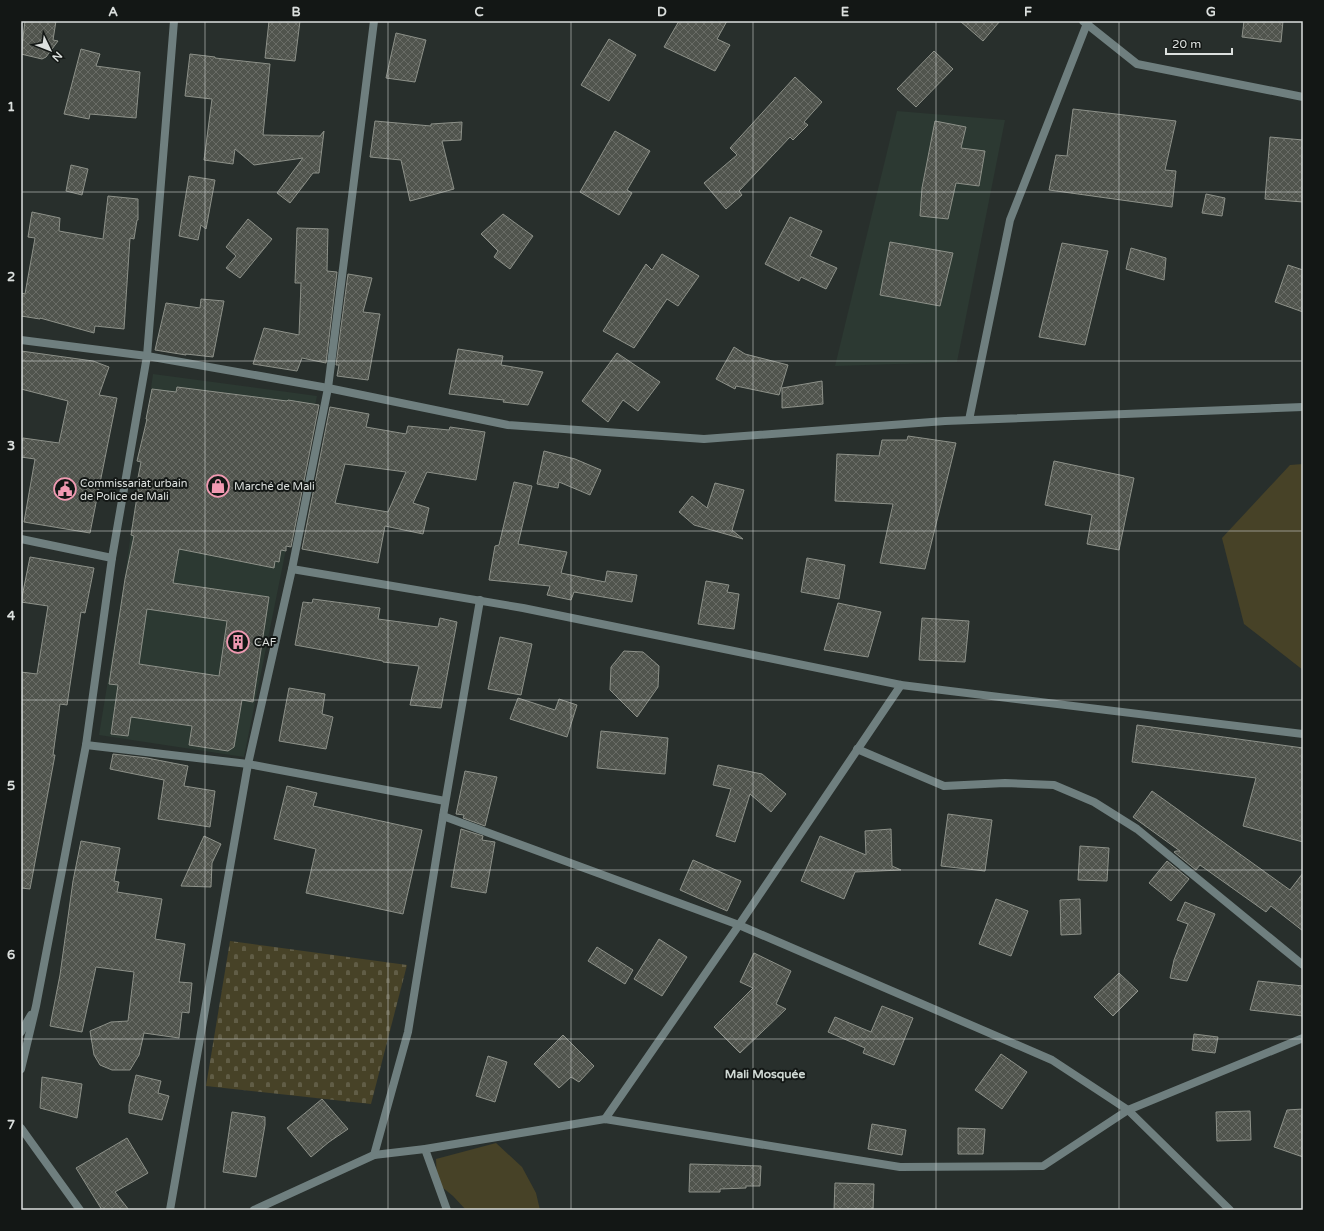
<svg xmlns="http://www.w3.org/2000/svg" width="1324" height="1231" font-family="'Varela Round',sans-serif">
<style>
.built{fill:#2c3932}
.green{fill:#474227}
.cemetery{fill:url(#cemetery-stones)}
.building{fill:url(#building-cross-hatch);stroke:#8d9189;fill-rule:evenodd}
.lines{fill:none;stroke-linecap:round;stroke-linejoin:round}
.street{stroke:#6f7f7f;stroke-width:8}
.grid{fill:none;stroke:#dce0de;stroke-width:1;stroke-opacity:0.55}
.labels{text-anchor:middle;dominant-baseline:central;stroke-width:4;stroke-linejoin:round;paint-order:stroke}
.poi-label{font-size:11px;fill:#dce0de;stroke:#131715;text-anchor:start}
.neighbourhood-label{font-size:12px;font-weight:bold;fill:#cfd8d3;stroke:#131715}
.neatline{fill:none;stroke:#dce0de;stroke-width:1.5}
.grid-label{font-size:13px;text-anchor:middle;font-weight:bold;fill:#dce0de}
</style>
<defs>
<pattern id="cemetery-stones" width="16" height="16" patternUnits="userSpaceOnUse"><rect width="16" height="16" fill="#474227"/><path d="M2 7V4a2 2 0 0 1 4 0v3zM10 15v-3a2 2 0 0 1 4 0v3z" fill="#615d46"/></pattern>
<pattern id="building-cross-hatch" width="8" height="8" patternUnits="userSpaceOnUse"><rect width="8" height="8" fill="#50544d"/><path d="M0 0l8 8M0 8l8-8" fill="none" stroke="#696c66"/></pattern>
</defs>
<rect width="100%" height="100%" fill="#282f2c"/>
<g class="built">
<path d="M897,111L1005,120L957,362L835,366Z"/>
<path d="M153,374L317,396L244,757L99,735L125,576Z"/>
</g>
<g class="green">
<path d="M1303,464V670L1244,624L1222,538L1290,465Z"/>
<path d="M496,1143L522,1167L536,1193L540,1210H466L453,1196L437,1183L436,1159Z"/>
</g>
<path class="cemetery" d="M230,941L407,965L371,1104L206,1086Z"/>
<g class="building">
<path d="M25,21H56L53,40L58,41L46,57L42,59L21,54Z"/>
<path d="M269,21H300L295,61L265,58Z"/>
<path d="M679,21H727L717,39L730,45L715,71L664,47Z"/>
<path d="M960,21H1000L983,41Z"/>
<path d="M1244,21H1283L1281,42L1242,37Z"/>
<path d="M396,33L426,40L415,82L386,78Z"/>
<path d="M609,39L636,55L609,101L581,85Z"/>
<path d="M81,49L100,54L96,66L140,72L136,118L90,114L89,119L64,114Z"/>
<path d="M934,51L953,69L916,107L897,89Z"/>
<path d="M190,54L215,57V58L270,64L263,135L320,136L324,131L319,173H313L290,203L277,193L303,158L254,165L235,149L233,164L204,160L212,99L185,96Z"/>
<path d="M795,77L822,102L804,122L808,125L793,140L790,137L739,191L742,195L726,209L704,183L737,155L730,148Z"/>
<path d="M1073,109L1176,121L1165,170L1176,171L1172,207L1049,190L1056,155L1067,156Z"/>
<path d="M375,121L431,126V124L462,122L461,140L442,141L454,189L410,201L401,160L370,157Z"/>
<path d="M935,121L966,127L961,148L985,151L979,186L956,183L948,219L920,216L922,188Z"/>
<path d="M615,131L650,151L627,190L632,193L619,215L580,192Z"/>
<path d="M1270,137L1303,140V202L1265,199Z"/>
<path d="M71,165L88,169L82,195L66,191Z"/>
<path d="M189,176L215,180L206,229L201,225L198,240L179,236Z"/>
<path d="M1206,194L1225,198L1222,216L1202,213Z"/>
<path d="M108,196L138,199V220H137L134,239L130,238L124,329L95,326L94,333L40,318V319L21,316V293L25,294L35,238L28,237L32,212L60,218L59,231L103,239Z"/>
<path d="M503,214L533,236L510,269L494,257L498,251L481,234Z"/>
<path d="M790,217L822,231L810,256L837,268L826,289L801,277L799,281L765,264Z"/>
<path d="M248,219L272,239L240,278L226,268L236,256L226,247Z"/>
<path d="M297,228L328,229L327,271L337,272L326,363L302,358L297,371L253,364L264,328L299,335L301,283H295Z"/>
<path d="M890,242L953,253L940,306L880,295Z"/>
<path d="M1062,243L1108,251L1085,345L1039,337Z"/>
<path d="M1131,248L1166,258L1164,280L1126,269Z"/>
<path d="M662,254L699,276L678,306L667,299L634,348L603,331L646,264L652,270Z"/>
<path d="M1288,265L1303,270V312L1275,302Z"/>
<path d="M348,274L372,278L363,312L380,314L368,380L337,376L339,365H336Z"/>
<path d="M201,299L224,301L213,357L186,354V355L155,350L166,303L200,308Z"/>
<path d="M734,347L745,354L788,365L779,395L736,386L735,389L716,379Z"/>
<path d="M458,349L503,356L501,365L543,372L528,405L503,402L504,400L449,394Z"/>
<path d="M21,351L93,361L109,367L99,395L117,398L90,533L24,522L35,459L21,457V447L23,438L59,443L68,401L21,389Z"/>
<path d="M617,353L660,382L638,411L623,400L608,422L582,401Z"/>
<path d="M822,381L823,404L782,408V388Z"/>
<path d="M177,387L287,401L288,400L319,405L291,547L286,546V551L281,550L279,562L275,561L274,568L179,549L173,583L269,597L253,702L242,700L234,747L228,751L189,745L192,726L131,717L128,736L111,734L118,685L109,684L125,579L134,536L131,535L139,484L137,483L141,462L137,461L147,419H146L152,389L176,392ZM147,609L227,621L219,676L139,664Z"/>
<path d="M330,407L369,414L366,427L406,434L408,426L449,430L450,427L485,432L476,480L427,472L413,503L429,508L423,534L385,526L378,563L302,549ZM345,464L406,472L388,512L335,503Z"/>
<path d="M908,436L956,443L925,569L880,563L893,504L835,501L837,454L879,456L882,440H907Z"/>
<path d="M544,451L575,459L601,470L590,495L559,482L558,488L537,484Z"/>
<path d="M1054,461L1134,478L1119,550L1087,544L1092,515L1045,505Z"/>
<path d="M514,482L532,486L518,544L567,552L561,573L605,582L607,571L637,575L632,602L574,592L571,600L547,595L550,586L489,580L495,546L499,545Z"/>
<path d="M715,483L744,490L732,530L743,539L694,525L679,512L692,496L707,508Z"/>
<path d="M30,557L94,568L85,613L81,612L67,705L60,704L53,755H55L30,889L21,888V672L37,674L48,606L21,602Z"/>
<path d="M807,558L845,565L839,599L801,592Z"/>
<path d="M706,581L729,585L727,592L739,594L734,629L698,624Z"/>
<path d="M313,599L380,608L378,619L438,627L440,618L457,622L441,708L410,705L419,666L383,662V661L295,645L303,602L312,603Z"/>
<path d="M838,603L881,612L868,657L824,650Z"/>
<path d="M922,618L969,621L965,662L919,660Z"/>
<path d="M500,637L532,644L521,695L488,689Z"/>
<path d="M624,651L643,652L659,666L658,687L637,717L610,690L611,667Z"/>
<path d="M289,688L325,694L322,714L333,717L326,749L279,741Z"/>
<path d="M518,698L555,710L559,699L577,705L567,737L510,719Z"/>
<path d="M1137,725L1303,748V842L1243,826L1256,778L1132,762Z"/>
<path d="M601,731L668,738L665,774L597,768Z"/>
<path d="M113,754L147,758L188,766L184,786L215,791L210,827L158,819L164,780L110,769Z"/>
<path d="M718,765L762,774L786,794L771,812L750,794L735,842L716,836L731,789L713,785Z"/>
<path d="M465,771L497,777L485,826L463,818L464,815L456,814Z"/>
<path d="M287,786L317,793L313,806L422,830L403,914L306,893L316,849L274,839Z"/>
<path d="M1152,791L1290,890L1303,873V931L1271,906L1266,912L1200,865L1196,870L1174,852L1176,851H1180L1133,817Z"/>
<path d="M948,814L992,820L985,871L941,866Z"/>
<path d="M461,829L483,836L482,840L495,842L486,893L451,887Z"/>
<path d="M891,829L892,866L901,870L855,872L844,899L801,881L820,836L866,855L865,831Z"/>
<path d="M204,836L221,844L212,863L211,887L181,886Z"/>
<path d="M81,841L120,848L114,881L119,882L117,892L162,899L155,939L185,944L179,982L192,983L189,1013L182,1012L179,1038L144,1033L139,1055L130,1070H112L100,1065L94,1055L90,1031L111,1022L128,1021L134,972L96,967L82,1032L50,1026L60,975L73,881Z"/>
<path d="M1080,846L1109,848L1107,881L1078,880Z"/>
<path d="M693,860L741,881L727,911L680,890Z"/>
<path d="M1167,861L1189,879L1171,901L1149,883Z"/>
<path d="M996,899L1028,911L1011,956L979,944Z"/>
<path d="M1080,899L1081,934L1061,935L1060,900Z"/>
<path d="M1185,902L1215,914L1187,981L1170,978L1174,960L1188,924L1177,920Z"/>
<path d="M659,939L687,957L662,996L634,979Z"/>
<path d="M597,947L633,970L625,984L588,961Z"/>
<path d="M754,953L791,971L776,1004L786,1009L740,1053L714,1027L753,988L740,982Z"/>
<path d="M1119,973L1138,991L1113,1016L1094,997Z"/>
<path d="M1258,981L1303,986V1016L1250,1010Z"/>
<path d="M882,1006L913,1018L894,1065L863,1053L865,1048L828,1032L835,1017L871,1032Z"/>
<path d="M1194,1034L1218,1037L1215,1053L1192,1050Z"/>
<path d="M563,1035L594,1066L579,1082L571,1077L559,1088L534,1064Z"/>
<path d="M1001,1054L1027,1072L1002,1109L975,1090Z"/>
<path d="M488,1056L507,1062L495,1102L476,1096Z"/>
<path d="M136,1075L161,1081L158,1093L169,1096L162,1120L129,1113V1105Z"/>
<path d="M42,1077L82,1084L77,1118L40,1108Z"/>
<path d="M322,1099L348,1129L329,1142L311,1157L287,1128Z"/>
<path d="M1303,1109V1157L1274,1147L1287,1110Z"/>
<path d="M1250,1111L1251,1140L1217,1141L1216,1112Z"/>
<path d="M232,1112L265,1117V1125L256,1177L223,1172Z"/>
<path d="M872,1124L906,1130L902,1155L868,1149Z"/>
<path d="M958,1128L985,1129L983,1154H958Z"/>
<path d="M127,1138L148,1173L115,1192L129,1210H102L76,1168Z"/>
<path d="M690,1164L761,1166L760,1186H746V1188L720,1189V1192H689Z"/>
<path d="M835,1183L874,1184L873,1210H834Z"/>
</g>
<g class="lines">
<g class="street">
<path d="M1083,21L1137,64L1303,97"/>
<path d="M21,340L147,356L328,388L508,425L704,439L945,421L1303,407"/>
<path d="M969,420L1010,220L1088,21"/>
<path d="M21,539L112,558"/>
<path d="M292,569L523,608L901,685L1303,734"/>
<path d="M86,745L248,764L445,801"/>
<path d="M857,749L944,786L1005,783L1054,785L1094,802L1137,829L1303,965"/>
<path d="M443,816L739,925L1052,1060L1128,1110L1230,1210"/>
<path d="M21,1032L31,1015"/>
<path d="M21,1069L36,1006L86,745L112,558L147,356L174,21"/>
<path d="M605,1119L739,925L901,685"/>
<path d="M21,1128L80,1210"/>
<path d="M425,1149L447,1210"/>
<path d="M374,1155L408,1032L444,810L480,600"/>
<path d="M170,1210L248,764L292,569L328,388L374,21"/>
<path d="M254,1210L374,1155L425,1149L605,1119L900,1167L1043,1166L1128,1110L1303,1038"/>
</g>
</g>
<path class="grid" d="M205,21V1210M388,21V1210M571,21V1210M753,21V1210M936,21V1210M1119,21V1210M21,192H1303M21,361H1303M21,531H1303M21,700H1303M21,870H1303M21,1039H1303"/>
<defs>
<g id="shop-ring" transform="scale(1.15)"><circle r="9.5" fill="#131715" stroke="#f19ab2" stroke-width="1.5"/><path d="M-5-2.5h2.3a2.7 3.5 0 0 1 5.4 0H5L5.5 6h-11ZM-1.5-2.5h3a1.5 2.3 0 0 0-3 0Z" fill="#f19ab2"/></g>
<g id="civic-ring" transform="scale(1.15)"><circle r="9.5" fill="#131715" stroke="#f19ab2" stroke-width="1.5"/><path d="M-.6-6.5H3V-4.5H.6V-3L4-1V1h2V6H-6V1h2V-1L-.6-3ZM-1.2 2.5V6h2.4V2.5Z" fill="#f19ab2"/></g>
<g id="building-ring" transform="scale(1.15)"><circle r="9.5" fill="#131715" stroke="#f19ab2" stroke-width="1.5"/><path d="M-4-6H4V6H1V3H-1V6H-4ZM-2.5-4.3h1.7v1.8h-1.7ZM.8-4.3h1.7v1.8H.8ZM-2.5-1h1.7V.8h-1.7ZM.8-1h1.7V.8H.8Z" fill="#f19ab2"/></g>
</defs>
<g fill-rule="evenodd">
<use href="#shop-ring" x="218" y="486"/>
<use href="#civic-ring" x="65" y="489"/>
<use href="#building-ring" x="238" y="642"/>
</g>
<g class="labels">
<g class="poi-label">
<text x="80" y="483">Commissariat urbain<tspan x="80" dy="13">de Police de Mali</tspan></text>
<text x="234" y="486">Marché de Mali</text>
<text x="254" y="642">CAF</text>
</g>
<g class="neighbourhood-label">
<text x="765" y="1074">Mali Mosquée</text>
</g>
</g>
<rect width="1324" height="1231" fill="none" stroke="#131715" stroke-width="44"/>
<g transform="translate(50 50) rotate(133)" stroke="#131715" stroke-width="3" paint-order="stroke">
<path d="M0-3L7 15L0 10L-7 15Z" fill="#dce0de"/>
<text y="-6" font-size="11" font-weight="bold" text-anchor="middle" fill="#dce0de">N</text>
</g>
<path d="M1166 48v6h66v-6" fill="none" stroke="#dce0de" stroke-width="2"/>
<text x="1172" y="48" font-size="12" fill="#dce0de" stroke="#131715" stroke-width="3" paint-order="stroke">20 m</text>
<rect x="22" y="22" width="1280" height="1187" class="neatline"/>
<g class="grid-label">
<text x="113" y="16">A</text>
<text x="296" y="16">B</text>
<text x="479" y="16">C</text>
<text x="662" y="16">D</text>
<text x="845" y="16">E</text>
<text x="1028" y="16">F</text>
<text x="1211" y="16">G</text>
<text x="11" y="111">1</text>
<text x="11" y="281">2</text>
<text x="11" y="450">3</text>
<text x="11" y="620">4</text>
<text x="11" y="790">5</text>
<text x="11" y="959">6</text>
<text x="11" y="1129">7</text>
</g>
</svg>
